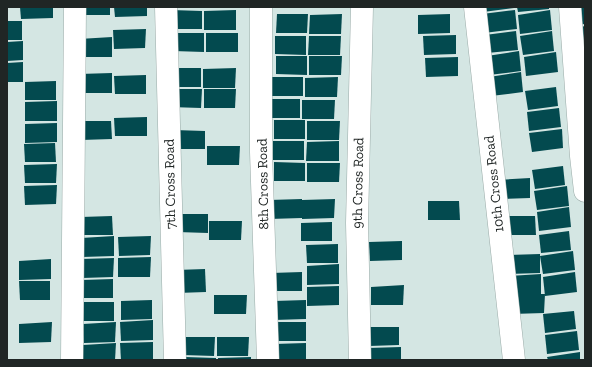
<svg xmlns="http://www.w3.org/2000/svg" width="592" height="367" font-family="'Zilla Slab',serif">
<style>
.building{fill:#034a4f}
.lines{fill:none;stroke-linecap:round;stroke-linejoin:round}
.minor-casing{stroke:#9aaba8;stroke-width:23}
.minor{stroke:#fff;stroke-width:22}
.labels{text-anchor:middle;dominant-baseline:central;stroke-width:4;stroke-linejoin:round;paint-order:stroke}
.street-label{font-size:14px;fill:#202625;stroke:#fff}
</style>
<rect width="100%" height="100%" fill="#d4e6e3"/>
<g class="building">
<path d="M20,7H53V18L21,19Z"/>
<rect x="79" y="7" width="31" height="8"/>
<path d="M114,7H147V16L115,17Z"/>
<path d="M482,7H514V8L483,12Z"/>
<path d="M517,7H549V9L518,12Z"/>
<path d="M574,7H585V24L576,25Z"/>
<path d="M171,10L202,11V29H171Z"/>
<path d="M236,10V30H204V11Z"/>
<path d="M515,10L517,29L484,33L482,14Z"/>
<path d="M550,10L552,30L520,34L518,15Z"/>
<path d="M277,14H308L307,33H276Z"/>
<path d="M342,14L341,34H309L310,15Z"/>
<path d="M450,14V33L418,34V15Z"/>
<rect x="7" y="21" width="15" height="19"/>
<path d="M585,26V46L578,47L576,28Z"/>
<path d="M146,29L145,48L114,49L113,30Z"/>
<path d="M516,31L518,50L487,53L485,35Z"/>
<path d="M552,31L554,51L523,55L520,36Z"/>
<path d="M173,33H204V52L173,51Z"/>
<rect x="206" y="33" width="32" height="19"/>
<path d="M456,35V54L424,55L423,36Z"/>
<path d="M275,36H306V55L275,54Z"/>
<path d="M309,36H341L340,55H308Z"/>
<path d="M112,37V57H80L79,39Z"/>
<path d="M23,41V60L7,61V42Z"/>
<path d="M519,51L521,71L489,75L487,56Z"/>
<path d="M556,52L558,72L526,76L524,57Z"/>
<path d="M276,56H307V75L276,74Z"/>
<path d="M309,56H342L341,75H309Z"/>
<path d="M458,57V76L426,77L425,58Z"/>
<path d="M23,62V82H7V63Z"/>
<rect x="170" y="68" width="31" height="19"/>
<path d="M236,68L235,88H203V69Z"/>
<path d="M521,72L523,92L491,96L489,77Z"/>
<path d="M112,73V93H80L79,74Z"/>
<path d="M146,75V94H115L114,76Z"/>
<rect x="272" y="77" width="31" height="19"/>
<path d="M338,77L337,97H305V78Z"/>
<path d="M56,81V100H25V82Z"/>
<path d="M556,87L558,106L528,110L525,91Z"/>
<path d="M170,89H202L201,108L170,107Z"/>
<path d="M204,89H236L235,108H204Z"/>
<rect x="269" y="99" width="31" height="19"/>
<path d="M302,100H335L334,119H302Z"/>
<path d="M57,101V121H25V102Z"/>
<path d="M559,108L561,127L529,131L527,112Z"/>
<path d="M147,117V136H115L114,118Z"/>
<rect x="274" y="120" width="31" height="19"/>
<path d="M81,121H111L112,139L81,140Z"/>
<path d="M307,121H340L339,140H307Z"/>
<path d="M57,123V142L25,143V124Z"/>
<path d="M562,129L563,148L532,152L529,133Z"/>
<path d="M174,130L205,131V149H174Z"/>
<rect x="273" y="141" width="31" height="19"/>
<path d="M339,141V161H306L307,142Z"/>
<path d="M55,143L56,162H25L24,144Z"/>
<path d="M207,146H240L239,165H207Z"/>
<path d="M274,162L305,163V181H274Z"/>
<path d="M307,163H340L339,182H307Z"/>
<path d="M57,164L56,183H25L24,165Z"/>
<path d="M563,166L565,185L535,189L532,170Z"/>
<path d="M530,178V198L498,199L497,180Z"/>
<path d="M57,185L56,204L25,205L24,186Z"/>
<path d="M567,186L569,206L537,210L534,191Z"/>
<path d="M302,199V200L335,199L334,218L302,219V205V218L269,219V200Z"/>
<path d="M428,201H459L460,220H428Z"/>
<path d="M569,207L571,227L539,231L537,212Z"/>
<path d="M177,214H208V233L177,232Z"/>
<path d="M112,216L113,235H82L81,217Z"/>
<path d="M504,216H535L536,235H505Z"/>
<path d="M209,221H242L241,240H209Z"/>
<path d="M332,222V241H301V223Z"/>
<path d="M569,231L571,250L541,253L539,235Z"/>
<path d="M114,236V256L82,257L81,238Z"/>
<path d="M151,236L150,255L119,256L118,237Z"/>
<path d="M402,241V260L370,261L369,242Z"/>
<path d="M338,244V263H307L306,245Z"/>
<path d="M573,251L575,270L543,274L540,256Z"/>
<path d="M540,254V273L508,274L507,255Z"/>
<path d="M151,257L150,277H118V258Z"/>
<path d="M114,258L113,277L82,278L81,259Z"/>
<path d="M51,259V279L19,280V261Z"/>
<path d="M339,264V284L307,285V266Z"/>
<path d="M205,269L206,292L177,293L176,270Z"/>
<path d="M302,272V291H271V273Z"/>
<path d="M575,272L577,292L545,296L543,277Z"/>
<path d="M541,274V294H545L544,313L512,314L509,276Z"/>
<path d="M113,279V298H82V280Z"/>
<path d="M19,281H50V300H20Z"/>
<path d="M404,285L403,305H371V287Z"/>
<path d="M339,286V305L307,306V287Z"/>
<path d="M214,295H247L246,314H214Z"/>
<path d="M152,300V319L121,320V301Z"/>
<path d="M306,300V319L274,320V301Z"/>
<rect x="83" y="302" width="31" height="19"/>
<path d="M574,311L576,329L545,333L543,314Z"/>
<path d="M153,320V340L121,341L120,322Z"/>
<path d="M52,322L51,342L19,343V324Z"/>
<path d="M116,322L115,342L84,343L83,324Z"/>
<path d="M273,322H306V341H274Z"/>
<path d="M368,327H399V345L369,346Z"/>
<path d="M577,331L579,350L547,354L545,335Z"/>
<path d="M184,337H215L214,356L183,355Z"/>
<path d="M217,337H249L248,356H217Z"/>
<path d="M153,342V360H121L120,343Z"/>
<path d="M116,343L115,360H83V345Z"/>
<path d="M306,343V360H274V344Z"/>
<path d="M401,347V360H368V348Z"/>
<path d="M580,352V360H548L547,357Z"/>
<path d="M185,357L216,358V360H185Z"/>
<path d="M251,357V360H218V358Z"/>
</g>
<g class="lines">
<g class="minor-casing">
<g id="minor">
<path d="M166,7L175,360"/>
<path d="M261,7V152L268,360"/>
<path d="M475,7L514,360"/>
<path d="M570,7L581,156L585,191"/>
<path d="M72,360L75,7"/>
<path d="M360,360L357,223L362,7"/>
</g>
</g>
<use href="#minor" class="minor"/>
</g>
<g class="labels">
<g class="street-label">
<text transform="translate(358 183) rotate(-89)">9th Cross Road</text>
<text transform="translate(170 184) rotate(-91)">7th Cross Road</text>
<text transform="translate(263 184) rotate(-91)">8th Cross Road</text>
<text transform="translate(494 184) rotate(-96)">10th Cross Road</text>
</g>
</g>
<rect width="592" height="367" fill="none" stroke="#202625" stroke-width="16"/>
</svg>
